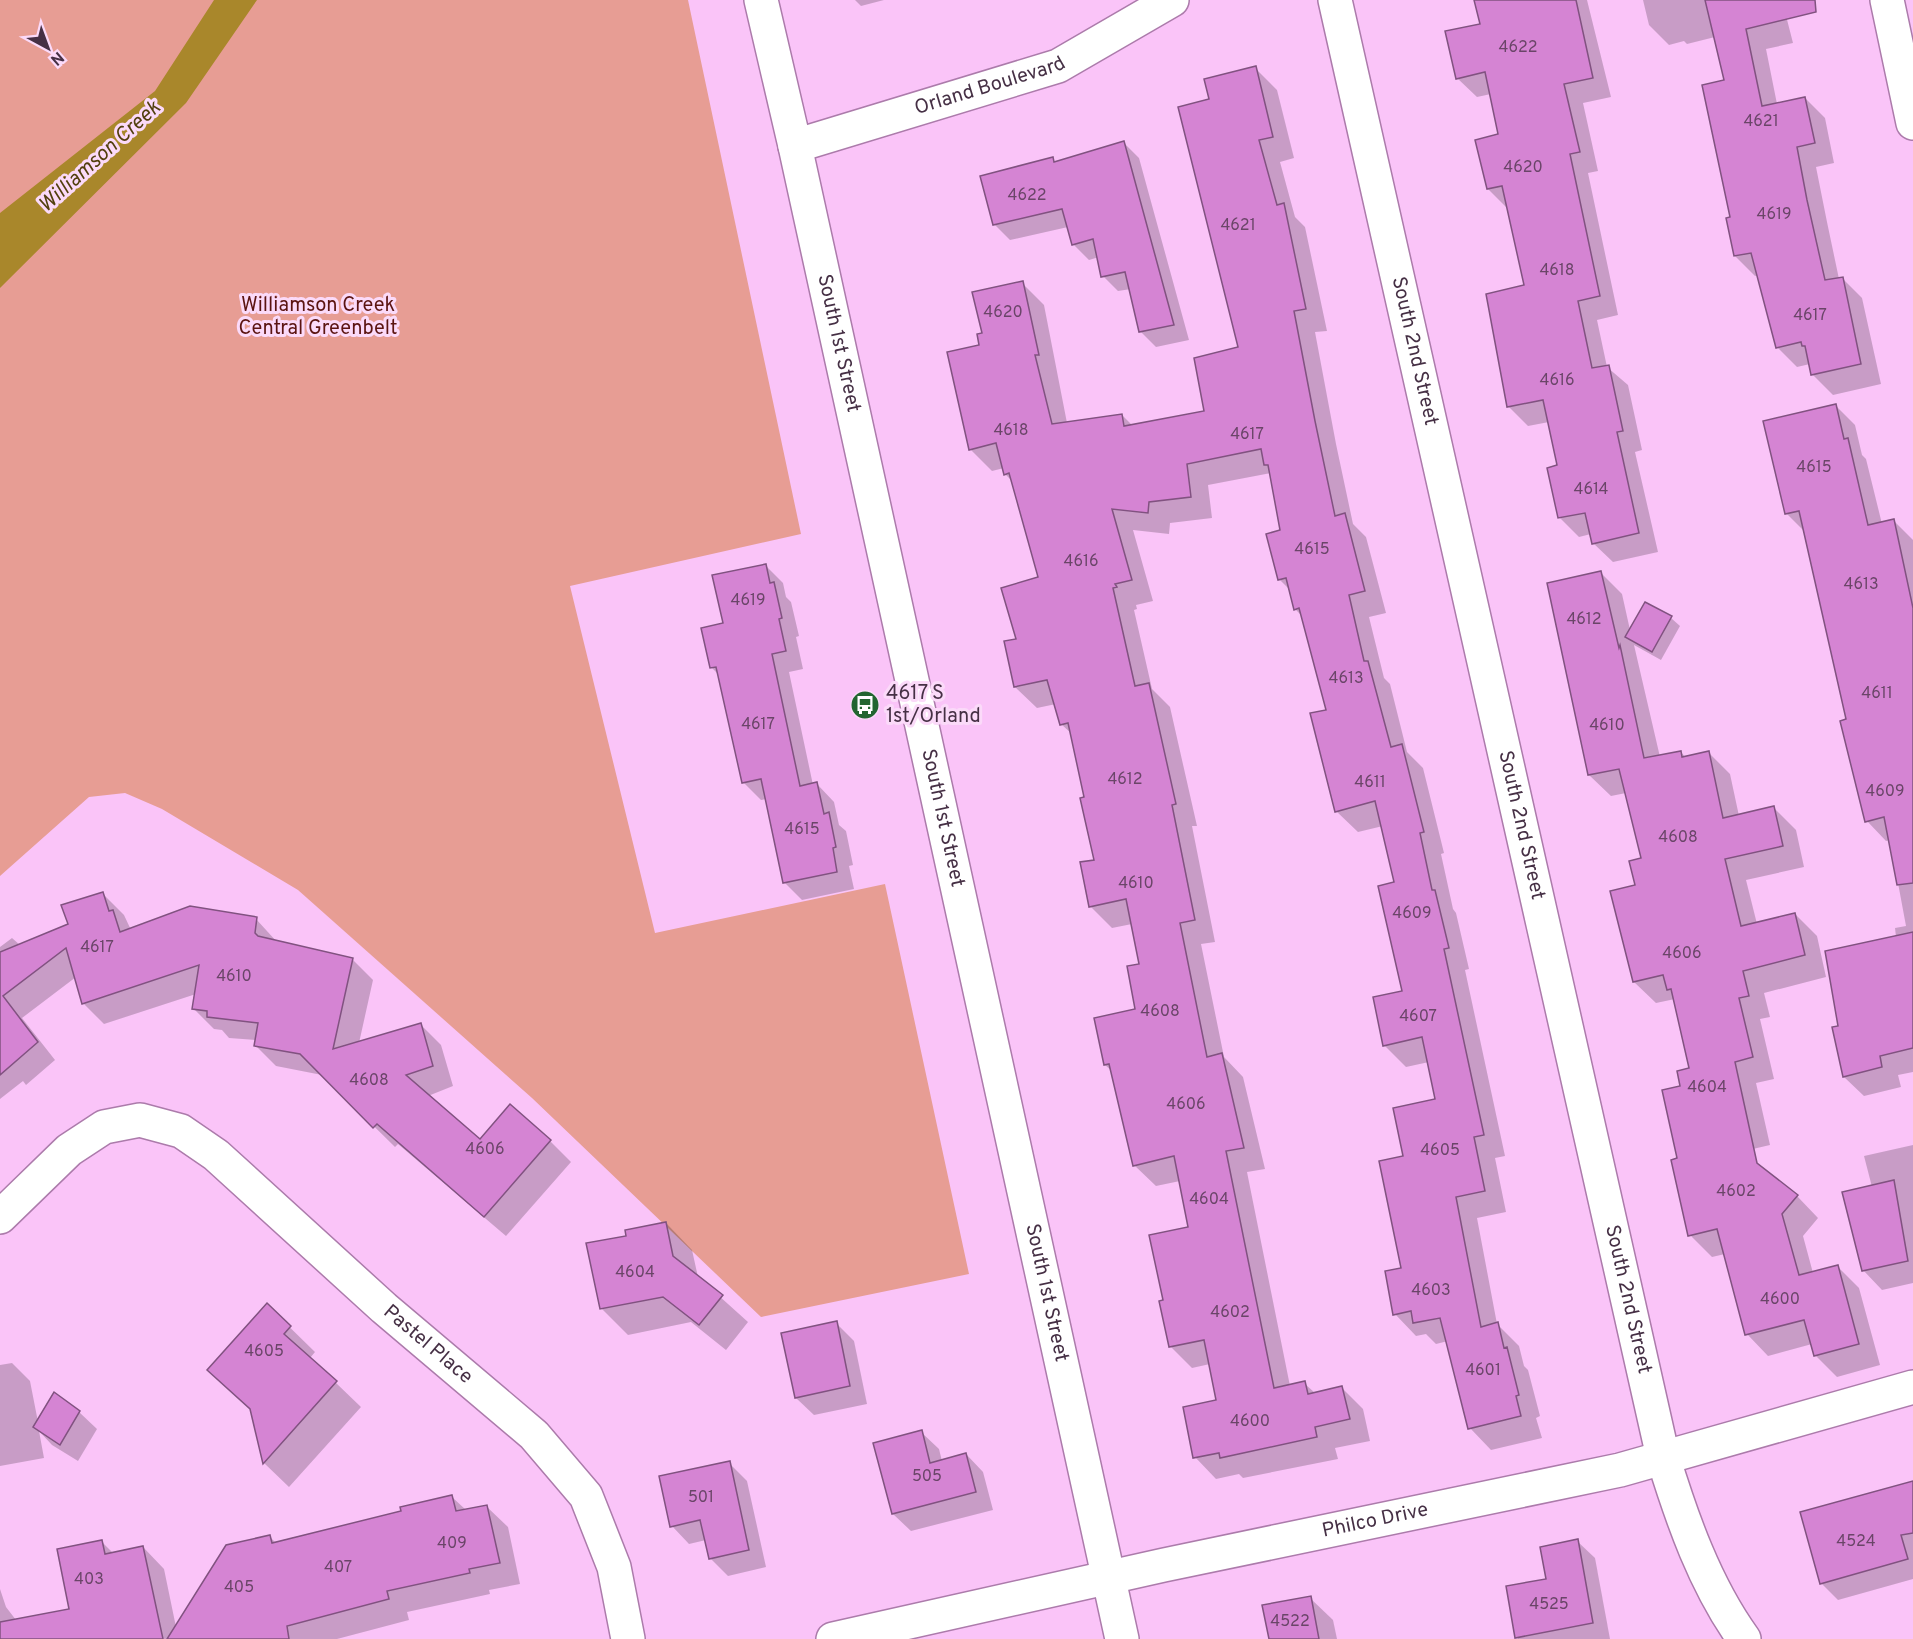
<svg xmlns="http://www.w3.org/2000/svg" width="1913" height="1639" font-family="Overpass,sans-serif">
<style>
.green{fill:#e79d94}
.water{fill:#a9872b}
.shadow{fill:#0003}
.building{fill:#d584d3;stroke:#815280;stroke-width:1.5}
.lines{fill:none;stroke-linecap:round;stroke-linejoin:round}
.minor-casing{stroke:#ac7bab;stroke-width:36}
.secondary-casing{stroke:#ac7bab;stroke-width:36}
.minor{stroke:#fff;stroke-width:33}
.secondary{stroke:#fff;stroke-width:33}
.labels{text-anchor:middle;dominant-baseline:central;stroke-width:6;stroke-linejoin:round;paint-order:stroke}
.number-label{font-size:16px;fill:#6a4568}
.street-label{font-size:20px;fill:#463045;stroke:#fbdaf9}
.park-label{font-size:20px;fill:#5b1411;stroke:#fbdaf9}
.poi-label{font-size:20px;fill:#463045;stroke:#fbdaf9;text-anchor:start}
.water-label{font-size:21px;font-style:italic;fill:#523f0e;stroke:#fbdaf9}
</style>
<rect width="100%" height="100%" fill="#fac4f8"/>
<path class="green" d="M0,0H688L801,534L570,586L655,933L885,884L969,1274L761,1317L532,1098L298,890L162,809L125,793L89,797L0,876Z"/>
<path class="water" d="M214,0H257L186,103L0,288V213L155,91Z"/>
<g class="shadow">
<path d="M855,0H884L861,6Z"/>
<path d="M1475,0H1587L1611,97L1583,103L1598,171L1588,173L1618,315L1597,320L1607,367L1628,385L1642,450L1635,452L1658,552L1613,562L1593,543L1591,534L1579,537L1560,518L1558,467L1549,422L1528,426L1509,407L1488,295L1526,287L1508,209L1488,189L1500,135L1491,94L1477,97L1457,78L1482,26Z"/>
<path d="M1643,0H1782L1793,43L1766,49L1777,104L1805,98L1825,118L1834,163L1816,167L1827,222L1839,279L1842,278L1862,298L1881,384L1833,395L1813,375L1810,364L1797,367L1777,347L1759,275L1755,276L1735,256L1725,81L1715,37L1687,44L1684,41L1669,45L1649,25Z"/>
<path d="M1255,68L1277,90L1294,158L1280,162L1295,217L1305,227L1327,331L1315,332L1336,444L1353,524L1366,537L1386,613L1369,617L1384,678L1390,684L1407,752L1423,768L1444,853L1441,854L1453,909L1456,913L1469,969L1465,970L1505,1156L1495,1158L1506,1212L1477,1218L1497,1324L1519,1346L1524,1366L1528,1370L1540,1416L1536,1418L1542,1438L1491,1450L1470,1428L1448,1341L1436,1344L1426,1334L1416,1336L1395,1314L1402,1269L1405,1157L1437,1100L1429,1062L1406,1067L1384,1045L1404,992L1396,883L1383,826L1358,832L1336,811L1328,711L1303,617L1295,609L1290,590L1279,579L1282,531L1271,473L1208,485L1212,518L1170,523L1169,534L1133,530L1153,601L1136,605L1137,609L1134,610L1152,689L1170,707L1197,826H1192L1215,942L1201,944L1224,1057L1243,1077L1265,1169L1247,1172L1290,1386L1304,1383L1315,1393L1342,1388L1363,1409L1370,1441L1335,1448L1338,1459L1243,1478L1239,1474L1216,1479L1195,1457L1218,1401L1210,1364L1192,1368L1170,1346L1165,1301L1190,1228L1180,1181L1156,1186L1134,1165L1113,1072L1105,1065L1137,1010L1141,965L1132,924L1112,928L1090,906L1095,861L1086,799L1072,734L1061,724L1056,704L1037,708L1015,687L1018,640L1040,578L1013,482L1005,474L1004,468L992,471L970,449L983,334L1022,283L1044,305L1067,423L1122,415L1133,426L1206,412L1240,348L1211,100Z"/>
<path d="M1124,143L1139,158L1189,340L1156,347L1140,331L1131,289L1118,291L1103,276L1099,257L1089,260L1073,244L1068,227L1010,240L994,224L1052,159L1056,163Z"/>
<path d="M1836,406L1855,425L1862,455L1866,459L1882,524L1894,521L1913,540V1072L1898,1075L1901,1087L1864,1096L1844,1077L1840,1027L1896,937L1895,928L1906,926L1890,840L1886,841L1867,821L1848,721L1806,533L1786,513Z"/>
<path d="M765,565L783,583L786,597L791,602L799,636L796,637L803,669L789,672L813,785L817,784L834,802L839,825L846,831L853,865L849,866L854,889L802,900L784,882L767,799L761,800L743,782L719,675L711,667L725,624Z"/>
<path d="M1600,572L1622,594L1630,630L1646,604L1671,618L1680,626L1661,660L1634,645L1660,757L1681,752L1686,758L1709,753L1730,774L1739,816L1774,808L1796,830L1804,867L1746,880L1757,924L1795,914L1817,936L1826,977L1764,993L1770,1017L1760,1019L1774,1079L1756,1083L1770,1145L1740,1152L1797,1196L1818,1218L1803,1236L1813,1273L1838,1267L1859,1288L1880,1365L1837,1377L1815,1355L1812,1344L1768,1356L1747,1334L1725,1254L1712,1257L1690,1235L1679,1159L1691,1070L1675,999L1656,1003L1634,982L1636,886L1642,859L1626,793L1611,796L1589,775Z"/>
<path d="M103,894L124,915L131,930L256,919L277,942L352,959L373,980L359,1043L420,1024L441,1045L453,1086L428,1096L480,1141H550L571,1162L506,1236L398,1144L395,1147L322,1075L276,1066L255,1045L256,1040L229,1038L222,1030L214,1029L193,1008L196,994L104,1024L84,1004L76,977L22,1018L55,1060L26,1085L23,1081L0,1099V947L12,938L20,945L69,925Z"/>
<path d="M1913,1145V1283L1882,1290L1863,1270L1872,1187L1864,1156Z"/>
<path d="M666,1223L692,1250L698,1277L748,1322L726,1350L691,1322L628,1335L601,1308Z"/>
<path d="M267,1305L315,1352L310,1358L361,1407L289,1487L264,1463L252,1411L209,1370Z"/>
<path d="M836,1323L854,1341L867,1404L814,1415L796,1398Z"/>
<path d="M12,1363L30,1381L38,1422L79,1412L97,1429L78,1461L52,1445L39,1431L44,1458L0,1466V1365Z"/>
<path d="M921,1432L939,1449L942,1461L966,1454L983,1472L993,1510L911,1531L893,1514L875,1444Z"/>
<path d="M729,1463L747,1481L766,1567L728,1576L710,1558L706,1540L689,1544L672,1526Z"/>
<path d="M1913,1483V1579L1838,1600L1821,1583Z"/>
<path d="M452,1497L466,1510L486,1506L508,1527L520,1584L489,1590L490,1594L407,1612L409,1620L337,1639H0V1589L6,1607L16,1620L70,1610L102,1542L113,1553L143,1547L164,1569L176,1627L270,1537L276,1543L403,1512Z"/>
<path d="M1577,1541L1595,1558L1610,1639H1518L1517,1637L1548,1580Z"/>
<path d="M1310,1598L1333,1620L1337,1639H1270Z"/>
</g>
<g class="building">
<path d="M1474,0H1576L1593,78L1564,84L1580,152L1570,154L1600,296L1578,301L1592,368L1609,365L1623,431L1617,432L1639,533L1592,544L1585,513L1558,518L1547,468L1557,465L1543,400L1507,407L1486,294L1524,285L1502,186L1487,189L1475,140L1498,134L1485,72L1456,79L1445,31L1480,24Z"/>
<path d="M1705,0H1815L1816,12L1746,29L1762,106L1805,97L1815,143L1797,147L1807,200L1825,280L1843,277L1861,364L1811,375L1805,346H1802L1801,342L1776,348L1751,253L1734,256L1726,218L1730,217L1702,85L1724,80Z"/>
<path d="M1256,66L1273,137L1259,140L1277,205L1284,203L1306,309L1294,311L1315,421L1335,516L1345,513L1365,591L1349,595L1364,661H1368L1391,747L1402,744L1424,832L1420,833L1432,890H1435L1449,948L1444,949L1484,1135L1474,1137L1485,1191L1456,1197L1481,1327L1498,1322L1504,1348L1507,1347L1519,1395L1516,1396L1521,1416L1468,1429L1440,1318L1413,1323L1411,1311L1393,1315L1385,1271L1401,1268L1379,1161L1403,1156L1393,1108L1435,1099L1422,1037L1383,1046L1373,997L1402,991L1378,886L1394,882L1375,801L1335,812L1310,713L1326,710L1299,608L1294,610L1286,578L1278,580L1266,534L1280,530L1268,465H1264L1261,449L1187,464L1191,497L1149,502L1148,513L1112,509L1132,580L1115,584L1117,587L1113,588L1135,686L1149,683L1176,804L1172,805L1195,920L1180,923L1207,1057L1222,1053L1244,1148L1226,1151L1274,1388L1305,1381L1308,1394L1342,1386L1350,1419L1315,1427L1317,1437L1220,1458L1219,1453L1193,1458L1183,1407L1216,1400L1204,1340L1169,1347L1159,1301L1163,1300L1149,1235L1188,1227L1174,1156L1133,1166L1109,1064L1104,1065L1094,1018L1135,1009L1127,966L1139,964L1126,899L1089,907L1080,862L1094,860L1080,798L1084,797L1068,723L1060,725L1047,680L1014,687L1004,641L1016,639L1001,588L1038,577L1009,473L1004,475L996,443L969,450L947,352L979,345L977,334L982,333L972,292L1023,281L1039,355H1035L1052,424L1122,414L1124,426L1204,411L1194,358L1238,347L1178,107L1209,99L1204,79Z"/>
<path d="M1124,141L1174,325L1139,332L1125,272L1101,277L1093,239L1072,245L1062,209L993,225L980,176L1053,157L1054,162Z"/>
<path d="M1836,404L1844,439L1848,438L1868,525L1894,519L1913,608V883L1897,885L1884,817L1865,822L1840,721L1846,719L1799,511L1785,514L1763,421Z"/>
<path d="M766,564L770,583L774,582L782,618L779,619L786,651L772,654L800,786L817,782L824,814L829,812L836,847L833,848L837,872L783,883L761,779L742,783L716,667L710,668L701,628L723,623L712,575Z"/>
<path d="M1601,571L1619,648L1620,645L1644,758L1681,751L1682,757L1709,751L1723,818L1774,806L1783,846L1725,859L1741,926L1795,913L1805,955L1743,971L1749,996L1739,998L1753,1057L1735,1062L1757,1163L1798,1195L1782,1214L1799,1275L1838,1265L1859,1344L1814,1356L1804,1320L1745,1335L1717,1229L1688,1236L1671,1160L1677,1158L1662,1090L1680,1086L1677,1071L1689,1068L1671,989L1667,990L1663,975L1633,982L1610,891L1635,885L1629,861L1641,858L1619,769L1588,775L1547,583Z"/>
<path d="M1645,602L1672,616L1652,652L1625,637Z"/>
<path d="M103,892L109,911L113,910L120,932L190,906L257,917L255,933L258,936L353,958L333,1049L421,1023L433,1066L406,1075L480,1139L510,1104L551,1140L484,1217L377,1124L373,1128L300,1054L254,1046L258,1023L207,1017V1011L192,1009L199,965L82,1004L66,948L3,996L38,1042L0,1075V952L68,924L61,905Z"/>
<path d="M1913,932V1048L1880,1056L1882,1067L1843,1077L1832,1027L1838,1026L1825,951Z"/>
<path d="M1894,1180L1908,1261L1862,1271L1842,1192Z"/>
<path d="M666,1222L673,1256L723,1295L699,1325L663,1297L600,1309L586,1243L626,1236L625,1230Z"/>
<path d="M267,1303L291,1326L284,1334L337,1381L263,1464L250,1409L207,1370Z"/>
<path d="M837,1321L850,1386L795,1398L781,1333Z"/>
<path d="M54,1392L80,1411L60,1445L33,1427Z"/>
<path d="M922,1430L930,1463L966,1453L976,1492L892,1514L873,1443Z"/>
<path d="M730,1461L749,1550L709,1559L700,1520L670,1527L659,1476Z"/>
<path d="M1913,1481V1533L1901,1535L1908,1559L1820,1584L1800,1512Z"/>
<path d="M452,1495L456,1511L487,1505L500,1563L469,1569L470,1573L387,1591L389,1599L287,1626L289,1639H167L226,1545L270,1535L272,1543L401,1511L400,1507Z"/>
<path d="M1578,1539L1593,1623L1515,1638L1506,1586L1546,1579L1540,1547Z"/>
<path d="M102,1540L105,1554L143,1546L163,1639H0V1622L69,1609L57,1549Z"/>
<path d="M1311,1596L1319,1639H1269L1262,1605Z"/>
</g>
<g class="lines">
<g class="minor-casing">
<g id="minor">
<path id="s1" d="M1335,0L1663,1457C1682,1519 1705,1585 1744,1639"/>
<path d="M1887,0L1913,123"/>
<path id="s2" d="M795,146L1058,66L1172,0"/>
<path id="s3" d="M0,1217L69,1150L104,1127L140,1120L181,1131L216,1155L384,1308L534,1435L586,1496L614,1567L628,1639"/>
<path id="s4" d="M833,1639L1164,1565L1620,1470L1913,1387"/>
</g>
</g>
<g class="secondary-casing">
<g id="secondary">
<path id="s5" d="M761,0L795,146L1122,1639"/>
</g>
</g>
<use href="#minor" class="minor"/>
<use href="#secondary" class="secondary"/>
</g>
<defs>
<g id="bus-disc" transform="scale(1.5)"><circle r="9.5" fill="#226530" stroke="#fbdaf9"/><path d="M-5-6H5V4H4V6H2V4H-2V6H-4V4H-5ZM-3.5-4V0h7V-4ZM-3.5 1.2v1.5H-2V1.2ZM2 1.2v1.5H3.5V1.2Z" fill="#fff"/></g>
</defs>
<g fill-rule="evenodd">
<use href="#bus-disc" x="865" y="705"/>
</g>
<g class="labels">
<g class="number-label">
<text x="1518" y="48">4622</text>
<text x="1761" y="122">4621</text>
<text x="1523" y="168">4620</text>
<text x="1027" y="196">4622</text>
<text x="1774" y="215">4619</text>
<text x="1238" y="226">4621</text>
<text x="1557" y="271">4618</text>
<text x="1003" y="313">4620</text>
<text x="1810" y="316">4617</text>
<text x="1557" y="381">4616</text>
<text x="1011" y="431">4618</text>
<text x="1247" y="435">4617</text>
<text x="1814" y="468">4615</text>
<text x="1591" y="490">4614</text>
<text x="1312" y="550">4615</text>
<text x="1081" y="562">4616</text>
<text x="1861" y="585">4613</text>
<text x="748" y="601">4619</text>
<text x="1584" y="620">4612</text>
<text x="1346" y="679">4613</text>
<text x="1877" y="694">4611</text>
<text x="758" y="725">4617</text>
<text x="1607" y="726">4610</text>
<text x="1125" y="780">4612</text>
<text x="1370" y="783">4611</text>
<text x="1885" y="792">4609</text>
<text x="802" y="830">4615</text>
<text x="1678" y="838">4608</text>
<text x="1136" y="884">4610</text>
<text x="1412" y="914">4609</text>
<text x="97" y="948">4617</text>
<text x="1682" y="954">4606</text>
<text x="234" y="977">4610</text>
<text x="1160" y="1012">4608</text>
<text x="1418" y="1017">4607</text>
<text x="369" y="1081">4608</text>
<text x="1707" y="1088">4604</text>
<text x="1186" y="1105">4606</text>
<text x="485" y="1150">4606</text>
<text x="1440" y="1151">4605</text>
<text x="1736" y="1192">4602</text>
<text x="1209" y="1200">4604</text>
<text x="635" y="1273">4604</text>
<text x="1431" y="1291">4603</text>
<text x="1780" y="1300">4600</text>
<text x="1230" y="1313">4602</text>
<text x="264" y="1352">4605</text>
<text x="1483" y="1371">4601</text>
<text x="1250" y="1422">4600</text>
<text x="927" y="1477">505</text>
<text x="701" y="1498">501</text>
<text x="1856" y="1542">4524</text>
<text x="452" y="1544">409</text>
<text x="338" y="1568">407</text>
<text x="89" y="1580">403</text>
<text x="239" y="1588">405</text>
<text x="1549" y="1605">4525</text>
<text x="1290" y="1622">4522</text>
</g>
<g class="street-label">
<text stroke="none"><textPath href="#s2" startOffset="204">Orland Boulevard</textPath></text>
<text stroke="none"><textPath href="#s5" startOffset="352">South 1st Street</textPath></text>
<text stroke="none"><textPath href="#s1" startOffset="360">South 2nd Street</textPath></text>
<text stroke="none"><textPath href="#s5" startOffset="838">South 1st Street</textPath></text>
<text stroke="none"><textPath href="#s1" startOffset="846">South 2nd Street</textPath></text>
<text stroke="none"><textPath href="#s5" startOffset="1324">South 1st Street</textPath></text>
<text stroke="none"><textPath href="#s1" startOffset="1332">South 2nd Street</textPath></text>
<text stroke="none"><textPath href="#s3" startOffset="544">Pastel Place</textPath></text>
<text stroke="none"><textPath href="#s4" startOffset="555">Philco Drive</textPath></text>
</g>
<g class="park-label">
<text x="318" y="306">Williamson Creek<tspan x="318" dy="23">Central Greenbelt</tspan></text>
</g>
<g class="poi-label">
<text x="886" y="694">4617 S<tspan x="886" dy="23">1st/Orland</tspan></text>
</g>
<g class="water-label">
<text transform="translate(100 157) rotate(-42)">Williamson Creek</text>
</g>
</g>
<g transform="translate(48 48) rotate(139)" stroke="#fbdaf9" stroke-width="4.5" paint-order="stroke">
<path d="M0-4.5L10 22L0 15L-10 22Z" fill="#463045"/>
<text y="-9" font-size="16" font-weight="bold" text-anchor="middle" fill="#463045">N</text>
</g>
</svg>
